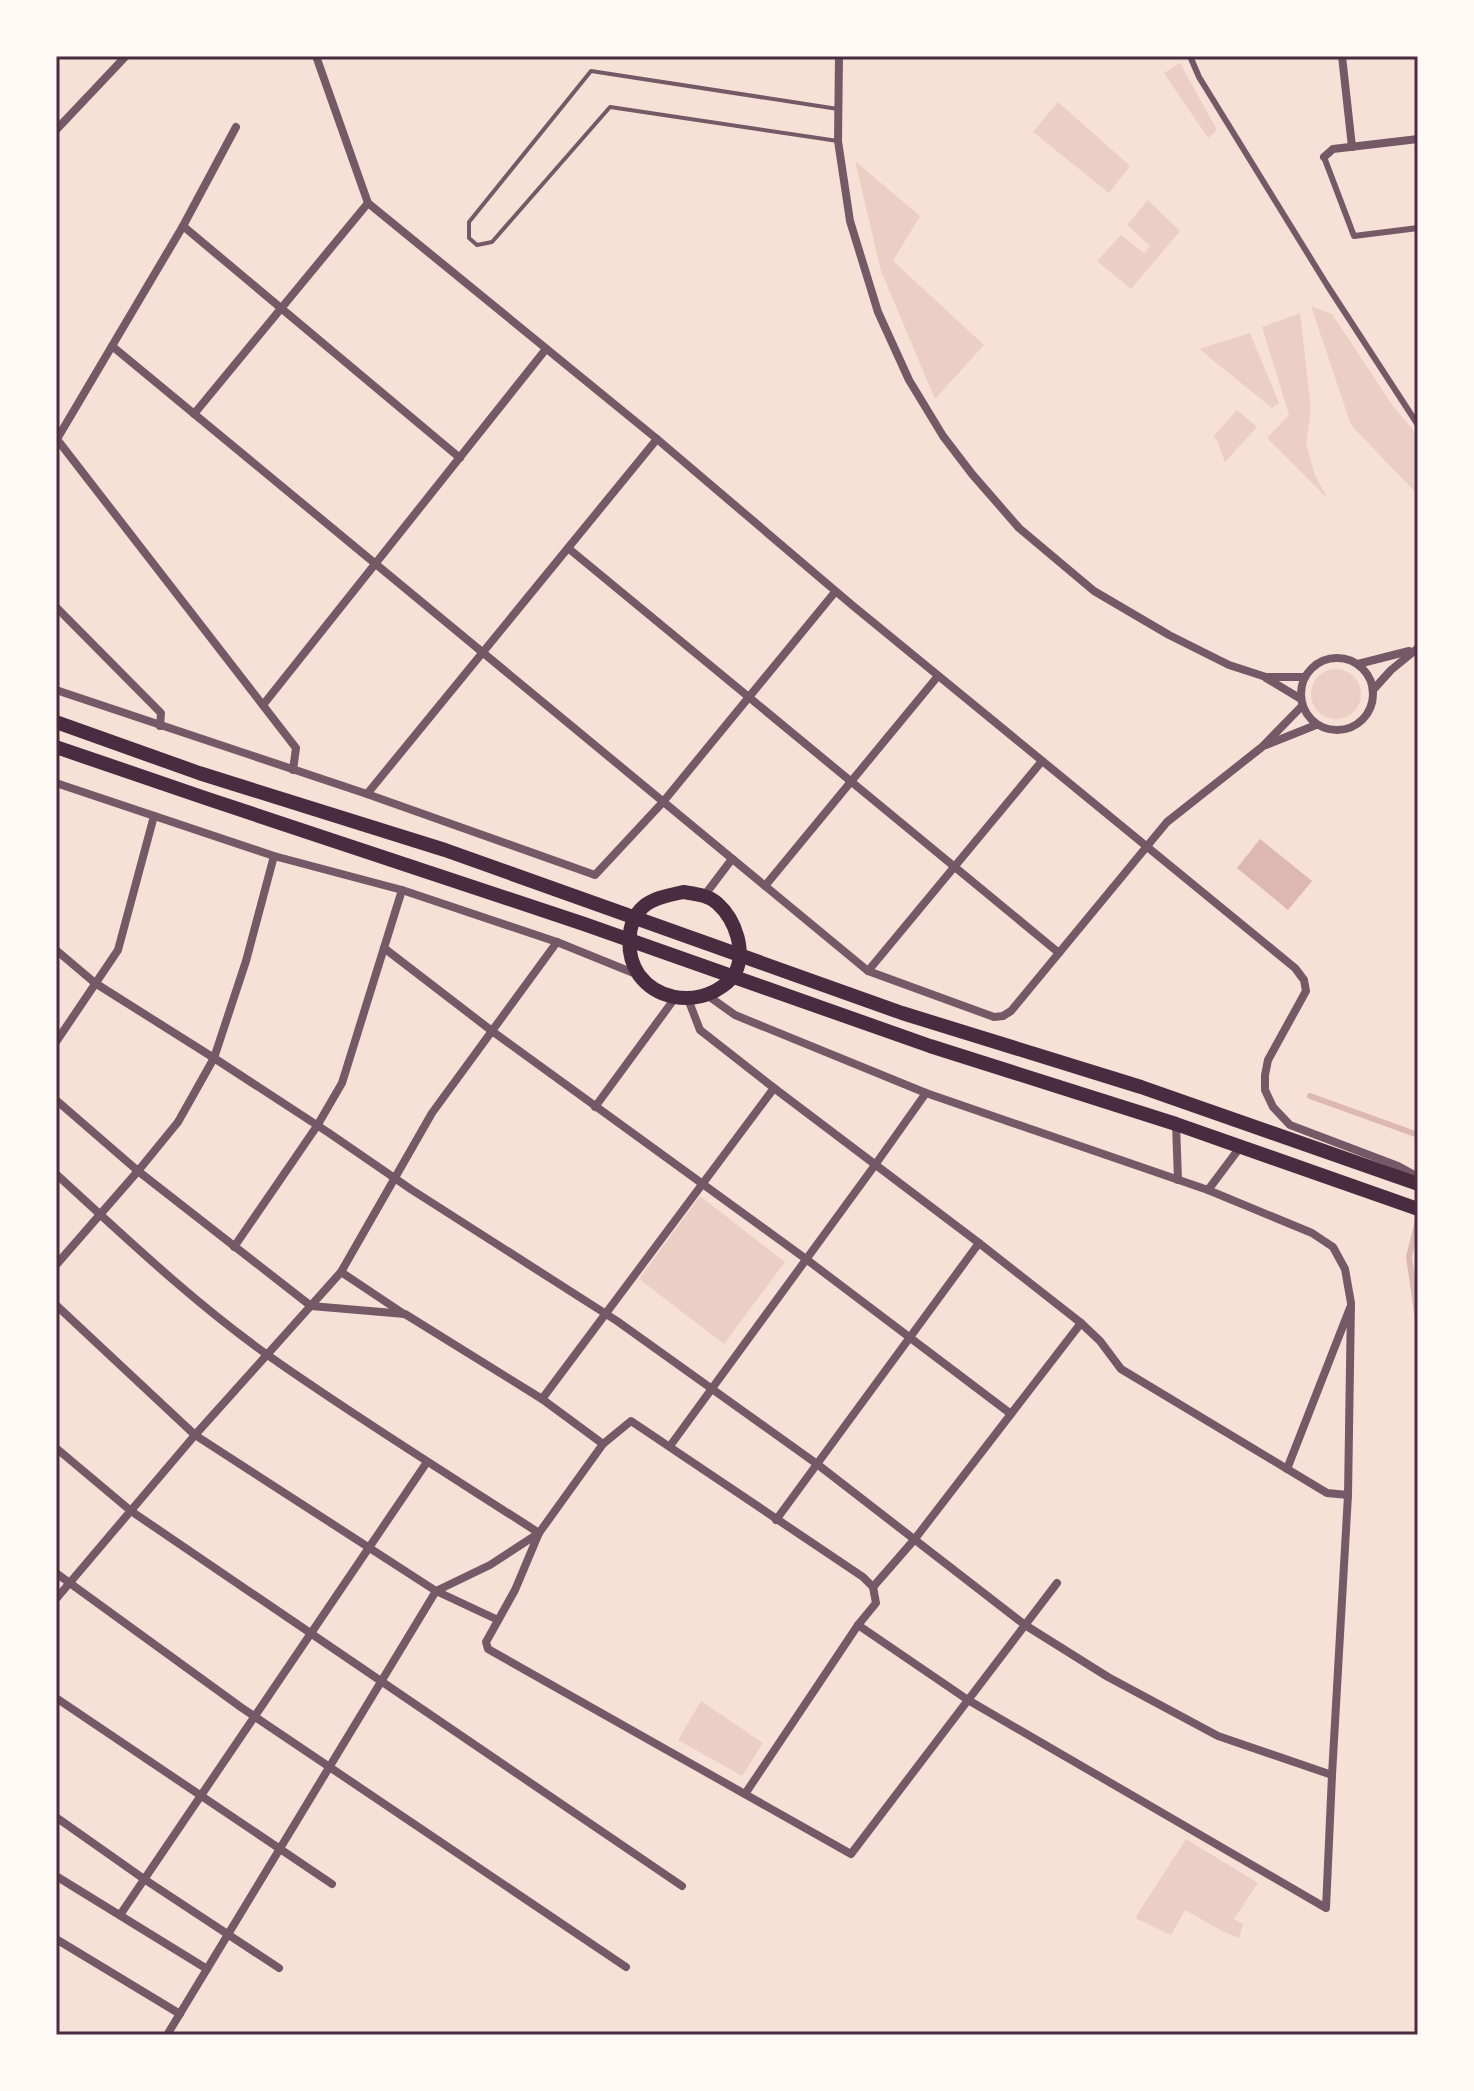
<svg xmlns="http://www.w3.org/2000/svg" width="1474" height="2091" font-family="'Space Grotesk',sans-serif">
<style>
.green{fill:#ebcfc5}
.water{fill:#dcb8b0}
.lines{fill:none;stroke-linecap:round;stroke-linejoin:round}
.stream{stroke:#dcb8b0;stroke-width:6}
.service{stroke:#755966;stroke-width:4}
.pedestrian{stroke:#755966;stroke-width:6}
.minor{stroke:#755966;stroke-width:8}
.trunk{stroke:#4a2c40;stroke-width:14}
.neatline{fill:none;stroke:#4a2c40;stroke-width:3}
</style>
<rect width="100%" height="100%" fill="#f7e1d7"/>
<g class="green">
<path d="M1180,63L1217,130L1208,138L1164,73Z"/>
<path d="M1058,102L1130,166L1109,193L1033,132Z"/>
<path d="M855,161L920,216L893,261L984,345L935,399L881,271Z"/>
<path d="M1148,200L1180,231L1131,289L1097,261L1121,235L1144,253L1150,246L1127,225Z"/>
<path d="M1311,306L1332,314L1393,406L1418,436V495L1351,425Z"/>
<path d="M1300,313L1311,409L1306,444L1315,475L1328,499L1267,438L1289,415L1262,327Z"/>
<path d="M1250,333L1279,403L1272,408L1199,349Z"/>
<path d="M1237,410L1257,427L1225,462L1217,440L1213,437Z"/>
<circle cx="1336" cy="694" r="25"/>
<path d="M700,1196L785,1262L724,1344L639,1279Z"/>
<path d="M701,1701L763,1743L742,1776L678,1740Z"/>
<path d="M1186,1839L1258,1883L1234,1919L1243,1924L1239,1938L1222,1931L1185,1910L1171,1935L1135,1918Z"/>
</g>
<path class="water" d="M1260,839L1312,881L1288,910L1237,868Z"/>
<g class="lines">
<g class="stream">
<path d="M1310,1096L1418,1135"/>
<path d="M1418,1220L1409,1257L1418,1319"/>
</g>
<path class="service" d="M838,141L610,107L492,242L477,245L469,238V222L591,71L838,109"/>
<g class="pedestrian">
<path d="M1190,56L1199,77L1327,285L1418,425"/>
<path d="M1324,157L1354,236L1418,228"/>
</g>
<g class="minor">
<path d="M316,56L368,203L657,439L852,605L1295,968L1304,980L1306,991L1268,1060L1265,1075V1090L1273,1107L1290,1125L1398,1166L1418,1177"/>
<path d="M839,56L838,141L850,221L878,312L909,380L943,436L972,474L1019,528L1094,591L1169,635L1229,665L1266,677H1304"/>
<path d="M1342,56L1352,147"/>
<path d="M56,130L126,56"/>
<path d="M1324,157L1333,149L1418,139"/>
<path d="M183,226L460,458"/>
<path d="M112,346L868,971L994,1017L1003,1016L1011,1011L1167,822L1262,747L1302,706"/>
<path d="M194,414L368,203"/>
<path d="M56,438L296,748L293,770"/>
<path d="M57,439L183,226L236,127"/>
<path d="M568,548L1059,953"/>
<path d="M56,607L161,713L160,726"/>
<circle cx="1337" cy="694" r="36"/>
<path d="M1358,664L1409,651"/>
<path d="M1266,678L1301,699"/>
<path d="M56,690L367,794L595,875L663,802L835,592"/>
<path d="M1373,690L1391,670L1418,648"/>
<path d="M263,705L546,349"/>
<path d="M1266,745L1316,725"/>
<path d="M56,783L274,856L402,890L557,942L636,974"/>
<path d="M367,794L657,439"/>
<path d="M765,886L938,676"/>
<path d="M704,896L732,859"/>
<path d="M384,948L492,1031L806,1259L1011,1414"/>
<path d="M56,950L95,983L214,1058L329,1133L412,1190L617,1321L817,1464L1025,1625L1108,1677L1218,1736L1332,1775"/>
<path d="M868,971L1042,761"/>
<path d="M707,995L735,1015L926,1093L1208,1190L1312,1233L1333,1247L1345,1269L1351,1303L1348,1495L1332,1775L1326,1908L968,1700L858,1625"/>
<path d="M688,999L700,1030L774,1088L979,1243L1081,1323L1100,1341L1121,1369L1327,1493L1348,1495"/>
<path d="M56,1042L118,950L154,816"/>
<path d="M56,1100L138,1171L311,1306L405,1314L542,1399L603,1444L631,1421L863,1577L873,1587"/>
<path d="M595,1107L675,998"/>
<path d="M1176,1124L1178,1180"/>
<path d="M56,1174C125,1237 193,1302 269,1356C357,1418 449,1475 539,1533L490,1565L436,1591L167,2035"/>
<path d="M1208,1190L1241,1146"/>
<path d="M234,1247L317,1126L342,1083L402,890"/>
<path d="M56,1265L138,1171L178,1122L214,1058L246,961L274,856"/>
<path d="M341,1272L404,1314"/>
<path d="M56,1305L195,1435L436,1591L498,1620"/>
<path d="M542,1399L774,1088"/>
<path d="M603,1444L539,1533L515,1590L486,1642L488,1649L851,1854L1057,1583"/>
<path d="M670,1446L875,1165L926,1093"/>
<path d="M56,1448L131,1511L682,1886"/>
<path d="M1287,1469L1350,1308"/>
<path d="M776,1520L979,1243"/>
<path d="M56,1573L242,1708L626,1967"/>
<path d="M873,1587L914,1540L1081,1323"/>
<path d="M56,1599L195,1435L341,1272L432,1113L557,942"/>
<path d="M56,1698L332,1884"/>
<path d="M745,1794L858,1625L876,1603L873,1587"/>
<path d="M56,1817L144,1879L279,1968"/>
<path d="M56,1876L207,1969"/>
<path d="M120,1915L427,1462"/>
<path d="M56,1939L180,2014"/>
</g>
<g class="trunk">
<path d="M56,722L199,773L445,850L902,1013L1141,1087L1418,1184"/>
<path d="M56,747L208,799L584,924L930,1046L1176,1124L1418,1209"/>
<path d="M683,892C695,894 708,895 717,903C736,920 747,953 734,975C730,982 722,987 715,991C689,1004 657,999 639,975C626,956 625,923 643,907C653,898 670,895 683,892Z"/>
</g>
</g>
<rect width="1474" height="2091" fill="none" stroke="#fffaf5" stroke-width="116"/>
<rect x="58" y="58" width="1358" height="1975" class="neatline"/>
</svg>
